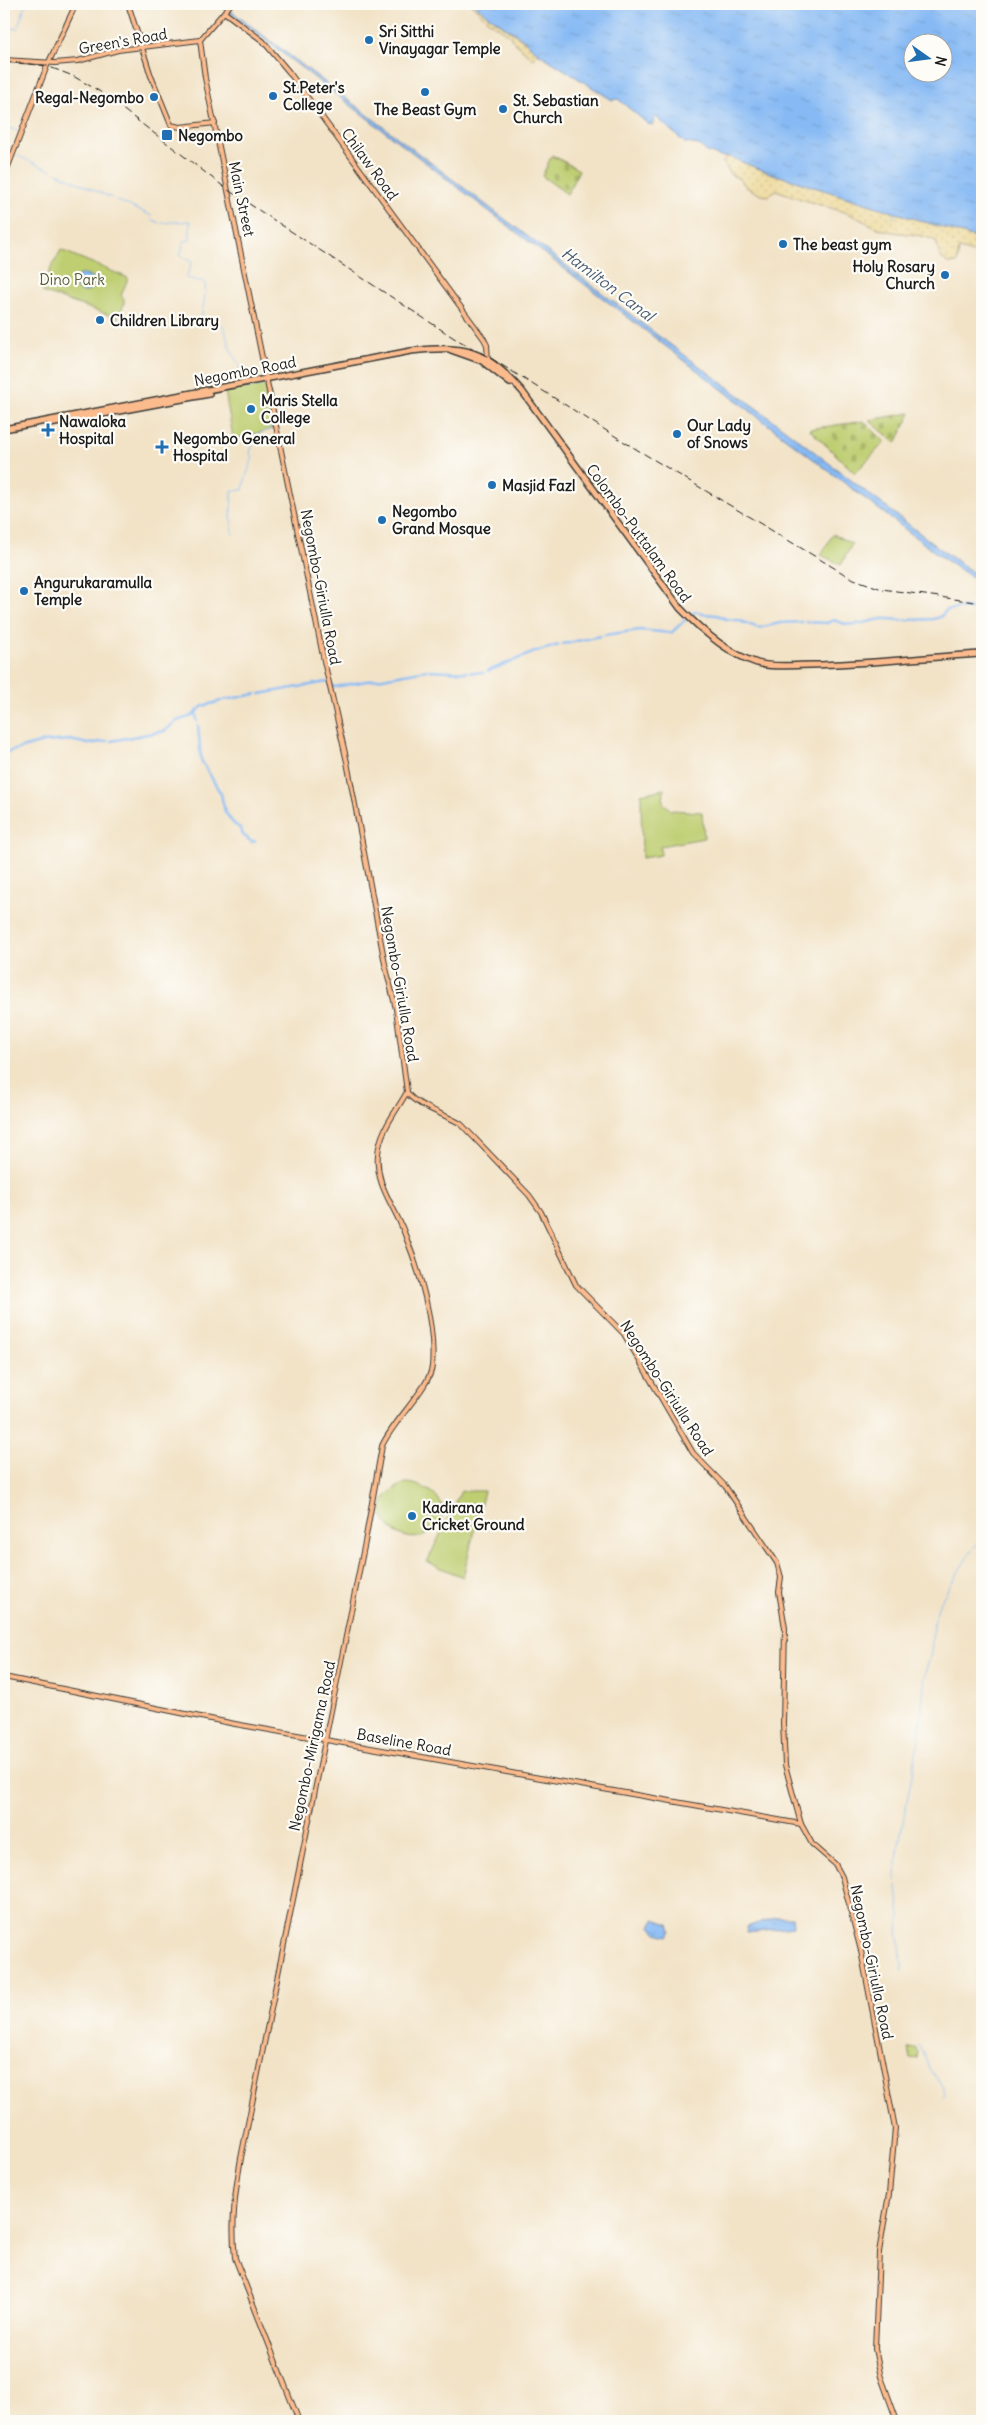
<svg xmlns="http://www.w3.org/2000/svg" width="986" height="2425" font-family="Delius,sans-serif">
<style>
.green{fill:#bece71;stroke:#6d7546}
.wetland{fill:url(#wetland-marsh);stroke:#6d7546}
.sand{fill:url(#sand-dots);stroke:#857b5d}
.cemetery{fill:url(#cemetery-stones);stroke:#6d7546}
.water{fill:url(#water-ripples);stroke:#526b88;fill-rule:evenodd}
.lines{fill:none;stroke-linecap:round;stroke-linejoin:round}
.stream{stroke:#87baf4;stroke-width:1}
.canal{stroke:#87baf4;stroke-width:2.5}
.major-casing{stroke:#3c3a36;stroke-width:6}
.highway-casing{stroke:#3c3a36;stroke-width:8}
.major{stroke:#fbbb8d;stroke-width:4}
.highway{stroke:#fbbb8d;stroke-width:5}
.rail{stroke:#1c1c1c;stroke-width:1;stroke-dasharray:8 4;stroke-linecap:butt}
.poi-dot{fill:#1f6fb2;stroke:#fdfcf7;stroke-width:2}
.labels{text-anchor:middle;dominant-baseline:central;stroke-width:4.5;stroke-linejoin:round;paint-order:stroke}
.poi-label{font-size:15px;font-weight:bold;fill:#1c1c1c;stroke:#fdfcf7;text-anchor:start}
.street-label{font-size:15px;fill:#1c1c1c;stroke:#fdfcf7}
.park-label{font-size:15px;fill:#555a3a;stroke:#fdfcf7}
.water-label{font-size:16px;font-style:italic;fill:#475b72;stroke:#fdfcf7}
</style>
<defs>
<pattern id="wetland-marsh" width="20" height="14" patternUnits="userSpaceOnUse" patternTransform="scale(1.25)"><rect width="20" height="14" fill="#bece71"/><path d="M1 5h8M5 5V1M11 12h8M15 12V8" fill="none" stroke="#a3b061"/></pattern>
<pattern id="sand-dots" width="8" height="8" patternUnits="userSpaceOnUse" patternTransform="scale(1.25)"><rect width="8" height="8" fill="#eeda9e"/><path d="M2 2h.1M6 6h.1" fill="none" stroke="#ccba88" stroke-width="1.8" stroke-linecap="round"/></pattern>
<pattern id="cemetery-stones" width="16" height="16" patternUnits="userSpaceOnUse" patternTransform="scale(1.25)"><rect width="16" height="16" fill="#bece71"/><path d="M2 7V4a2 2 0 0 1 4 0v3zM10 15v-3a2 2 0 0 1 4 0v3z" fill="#a3b061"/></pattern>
<pattern id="water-ripples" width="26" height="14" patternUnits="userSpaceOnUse" patternTransform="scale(1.25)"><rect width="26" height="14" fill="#87baf4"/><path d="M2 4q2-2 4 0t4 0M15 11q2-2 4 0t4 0" fill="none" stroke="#749fd1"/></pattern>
</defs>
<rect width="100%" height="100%" fill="#fdfcf7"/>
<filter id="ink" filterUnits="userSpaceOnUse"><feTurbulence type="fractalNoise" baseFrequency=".02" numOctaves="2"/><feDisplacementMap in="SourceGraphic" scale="10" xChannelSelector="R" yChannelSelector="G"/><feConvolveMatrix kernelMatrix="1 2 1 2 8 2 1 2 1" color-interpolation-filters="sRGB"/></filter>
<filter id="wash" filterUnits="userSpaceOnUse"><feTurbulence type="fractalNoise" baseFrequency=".0096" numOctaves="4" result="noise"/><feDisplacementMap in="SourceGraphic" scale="20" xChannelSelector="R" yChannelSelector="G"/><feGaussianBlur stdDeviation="1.12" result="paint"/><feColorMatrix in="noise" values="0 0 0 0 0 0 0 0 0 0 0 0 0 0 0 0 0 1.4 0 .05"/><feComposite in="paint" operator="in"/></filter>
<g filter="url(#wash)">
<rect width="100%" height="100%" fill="#f2e3c7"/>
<g class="green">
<path d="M61,250L128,278L121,296L124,299V304L118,318L42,292L50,270Z"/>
<path d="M268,383L277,428L236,439L233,438L225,391Z"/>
<path d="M833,534L852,544L841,565L821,555Z"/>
<path d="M664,789L663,803L671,810L702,812L704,838L660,846L661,855L642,858L641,794Z"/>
<path d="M406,1483C425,1484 455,1502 438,1525C409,1563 348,1506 406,1483Z"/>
<path d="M461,1491H484L463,1577L427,1562Z"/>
</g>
<path class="wetland" d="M916,2048L919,2052L918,2058L910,2059L908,2049Z"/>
<g class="sand">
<path d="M471,4H474C494,22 518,34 538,53L533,59L512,40L510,35L488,21Z"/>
<path d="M727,156L767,172L982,240V263L977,262V254L959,249L957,263L950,264L940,257L936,241C921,233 901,235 884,230C868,225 854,214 838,210C817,204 796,198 776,190L768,196L761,195L746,187L741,180L730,174L723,162Z"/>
</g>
<g class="cemetery">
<path d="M552,155L579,170L567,194L542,176Z"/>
<path d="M911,413L896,443L869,420Z"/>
<path d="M864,421L885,442L855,473L809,429Z"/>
</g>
<g class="water">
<path d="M218,4H222L656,334L786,430L943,551L982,579V584L940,556Z"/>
<path d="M474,4H982V240L767,172L727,156L721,157L707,152L699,145L685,143L655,116L653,125L648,124L618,99L612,100L538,53L522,38L486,14ZM944,42V72H914V42Z"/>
<circle cx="84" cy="283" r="9"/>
<path d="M777,1917H792L793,1927L747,1932L746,1927Z"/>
<path d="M654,1919L669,1924L671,1930L668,1936L657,1933L651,1927Z"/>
</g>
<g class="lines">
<g class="stream">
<path d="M4,37L9,27L17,29L26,4"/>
<path d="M4,127L19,131"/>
<path d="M16,155L52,171"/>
<path d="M57,173L112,198"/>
<path d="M116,200L152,216"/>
<path d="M151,219L159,223"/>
<path d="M891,219L894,217L895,211"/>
<path d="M162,223L190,221V240L184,241L180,256L192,262L186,278L205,282V295L201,320L217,322L224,327L231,351L245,375V381"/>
<path d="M247,388L266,385"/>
<path d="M233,534L231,517L232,491L243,490C244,479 250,468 253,456L250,454L255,435L274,427"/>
<path d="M903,1971L898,1931L900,1918L896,1878L898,1848L919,1739L925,1673L931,1654L933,1624L939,1604L971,1551L982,1538"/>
<path d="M918,2045C925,2052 924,2057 928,2066C932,2076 947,2084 943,2097"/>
</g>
<g class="canal">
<path d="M690,615L696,611L702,614L717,615L726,619L737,620L759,628L780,623L802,622"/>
<path d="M906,620L933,619L940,617L947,610L965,608L982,611"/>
<path d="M806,622L827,623L834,620C854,629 862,622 882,619C888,618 896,620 902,620"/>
<path d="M604,635L640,630L671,633L685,620"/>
<path d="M563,644L600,636"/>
<path d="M430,670L467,672"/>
<path d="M488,671L535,652L559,645"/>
<path d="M471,672L484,673"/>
<path d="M332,685L334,687L426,670"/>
<path d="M260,694L327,682"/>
<path d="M224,700L256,694"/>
<path d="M196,713L197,721"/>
<path d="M198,725L201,760L221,794L225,812L233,823L241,829L243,835L252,842L255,841"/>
<path d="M111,741L164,731L177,721L192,716L203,706L221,701"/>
<path d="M4,753L43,742L70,740L88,744L107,741"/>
</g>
</g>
</g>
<g filter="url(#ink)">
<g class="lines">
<g class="major-casing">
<g id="major">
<path d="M128,4L151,76L171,125L180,127L215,123"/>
<path d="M231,4L200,40L205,78L324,661L347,762L385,964L396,1009L407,1092C412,1104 449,1116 461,1124L529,1195L541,1212L576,1285L624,1334L693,1453L725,1486L777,1563L781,1577L779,1592L785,1628L783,1723L785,1765L801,1824L812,1844L835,1864L842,1877L861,1951L895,2128L889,2194L879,2252L875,2349L881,2377L897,2421"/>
<path d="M224,12L263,41L289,72L484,339L487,345L488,361"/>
<path d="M4,60L55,63L78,61L118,50L200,40"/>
<path d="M4,177L47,66L76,4"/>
<path d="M4,1677L235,1724L801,1824"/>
<path d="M299,2421L235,2258C231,2223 235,2192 241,2158L365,1542L382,1446C392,1422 431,1386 432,1366C436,1325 419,1269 404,1232C394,1205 375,1185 378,1154C380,1130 396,1112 407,1092"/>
</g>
</g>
<g class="highway-casing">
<g id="highway">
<path d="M451,350L482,361L510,383"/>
<path d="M50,424L209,394"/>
<path d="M4,429L411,351C466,345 484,349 522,391L680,608C700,629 729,654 757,663C774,668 793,665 811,665C868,664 925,657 982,654"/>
</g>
</g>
<use href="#major" class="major"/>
<use href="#highway" class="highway"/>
<path class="rail" d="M4,63L12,62L47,66L73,76L99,91L228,190L454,338L489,357L626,443L851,578L882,589L982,603"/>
</g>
</g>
<g class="poi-dot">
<circle cx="369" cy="40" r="5"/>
<circle cx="425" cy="92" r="5"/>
<circle cx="273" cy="96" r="5"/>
<circle cx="154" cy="97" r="5"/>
<circle cx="503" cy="109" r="5"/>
<rect x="161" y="129" width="12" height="12" rx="2.5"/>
<circle cx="783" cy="244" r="5"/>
<circle cx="945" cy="275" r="5"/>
<circle cx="100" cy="320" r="5"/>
<circle cx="251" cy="409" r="5"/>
<path d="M45.5 422.5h5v5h5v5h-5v5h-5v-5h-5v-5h5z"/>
<circle cx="677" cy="434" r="5"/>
<path d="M159.5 439.5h5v5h5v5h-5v5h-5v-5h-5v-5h5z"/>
<circle cx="492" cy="485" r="5"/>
<circle cx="382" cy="520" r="5"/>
<circle cx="24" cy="591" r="5"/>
<circle cx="412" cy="1516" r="5"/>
</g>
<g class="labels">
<g class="poi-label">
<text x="379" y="31">Sri Sitthi<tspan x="379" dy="17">Vinayagar Temple</tspan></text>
<text x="283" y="87">St.Peter's<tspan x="283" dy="17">College</tspan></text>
<text x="144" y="97" text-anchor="end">Regal-Negombo</text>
<text x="513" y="100">St. Sebastian<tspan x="513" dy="17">Church</tspan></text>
<text x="425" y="109" text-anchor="middle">The Beast Gym</text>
<text x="178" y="135">Negombo</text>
<text x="793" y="244">The beast gym</text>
<text x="935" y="266" text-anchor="end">Holy Rosary<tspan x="935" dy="17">Church</tspan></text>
<text x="110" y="320">Children Library</text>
<text x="261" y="400">Maris Stella<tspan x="261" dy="17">College</tspan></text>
<text x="59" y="421">Nawaloka<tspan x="59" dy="17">Hospital</tspan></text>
<text x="687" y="425">Our Lady<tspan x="687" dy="17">of Snows</tspan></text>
<text x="173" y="438">Negombo General<tspan x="173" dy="17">Hospital</tspan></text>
<text x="502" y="485">Masjid Fazl</text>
<text x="392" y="511">Negombo<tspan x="392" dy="17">Grand Mosque</tspan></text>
<text x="34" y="582">Angurukaramulla<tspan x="34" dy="17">Temple</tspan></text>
<text x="422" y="1507">Kadirana<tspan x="422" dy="17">Cricket Ground</tspan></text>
</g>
<g class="street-label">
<text transform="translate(123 41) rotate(-10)">Green's Road</text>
<text transform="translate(370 164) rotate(54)">Chilaw Road</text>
<text transform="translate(242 199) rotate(78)">Main Street</text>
<text transform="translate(245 371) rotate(-11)">Negombo Road</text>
<text transform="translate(639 533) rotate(54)">Colombo-Puttalam Road</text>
<text transform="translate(321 587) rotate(79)">Negombo-Giriulla Road</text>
<text transform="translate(400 984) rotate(80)">Negombo-Giriulla Road</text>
<text transform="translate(667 1388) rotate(57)">Negombo-Giriulla Road</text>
<text transform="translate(404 1742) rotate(10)">Baseline Road</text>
<text transform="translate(312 1746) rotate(-78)">Negombo-Mirigama Road</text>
<text transform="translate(872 1962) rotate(78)">Negombo-Giriulla Road</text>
</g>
<g class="park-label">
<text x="72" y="279">Dino Park</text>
</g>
<g class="water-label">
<text transform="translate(608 284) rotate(37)">Hamilton Canal</text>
</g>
</g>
<rect width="986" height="2425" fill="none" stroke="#fdfcf7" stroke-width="20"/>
<g transform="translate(928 58) rotate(104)"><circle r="24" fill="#fdfcf7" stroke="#a3a29f"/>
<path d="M0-4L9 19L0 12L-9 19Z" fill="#1f6fb2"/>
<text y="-8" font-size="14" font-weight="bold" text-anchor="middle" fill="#1c1c1c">N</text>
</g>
</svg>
